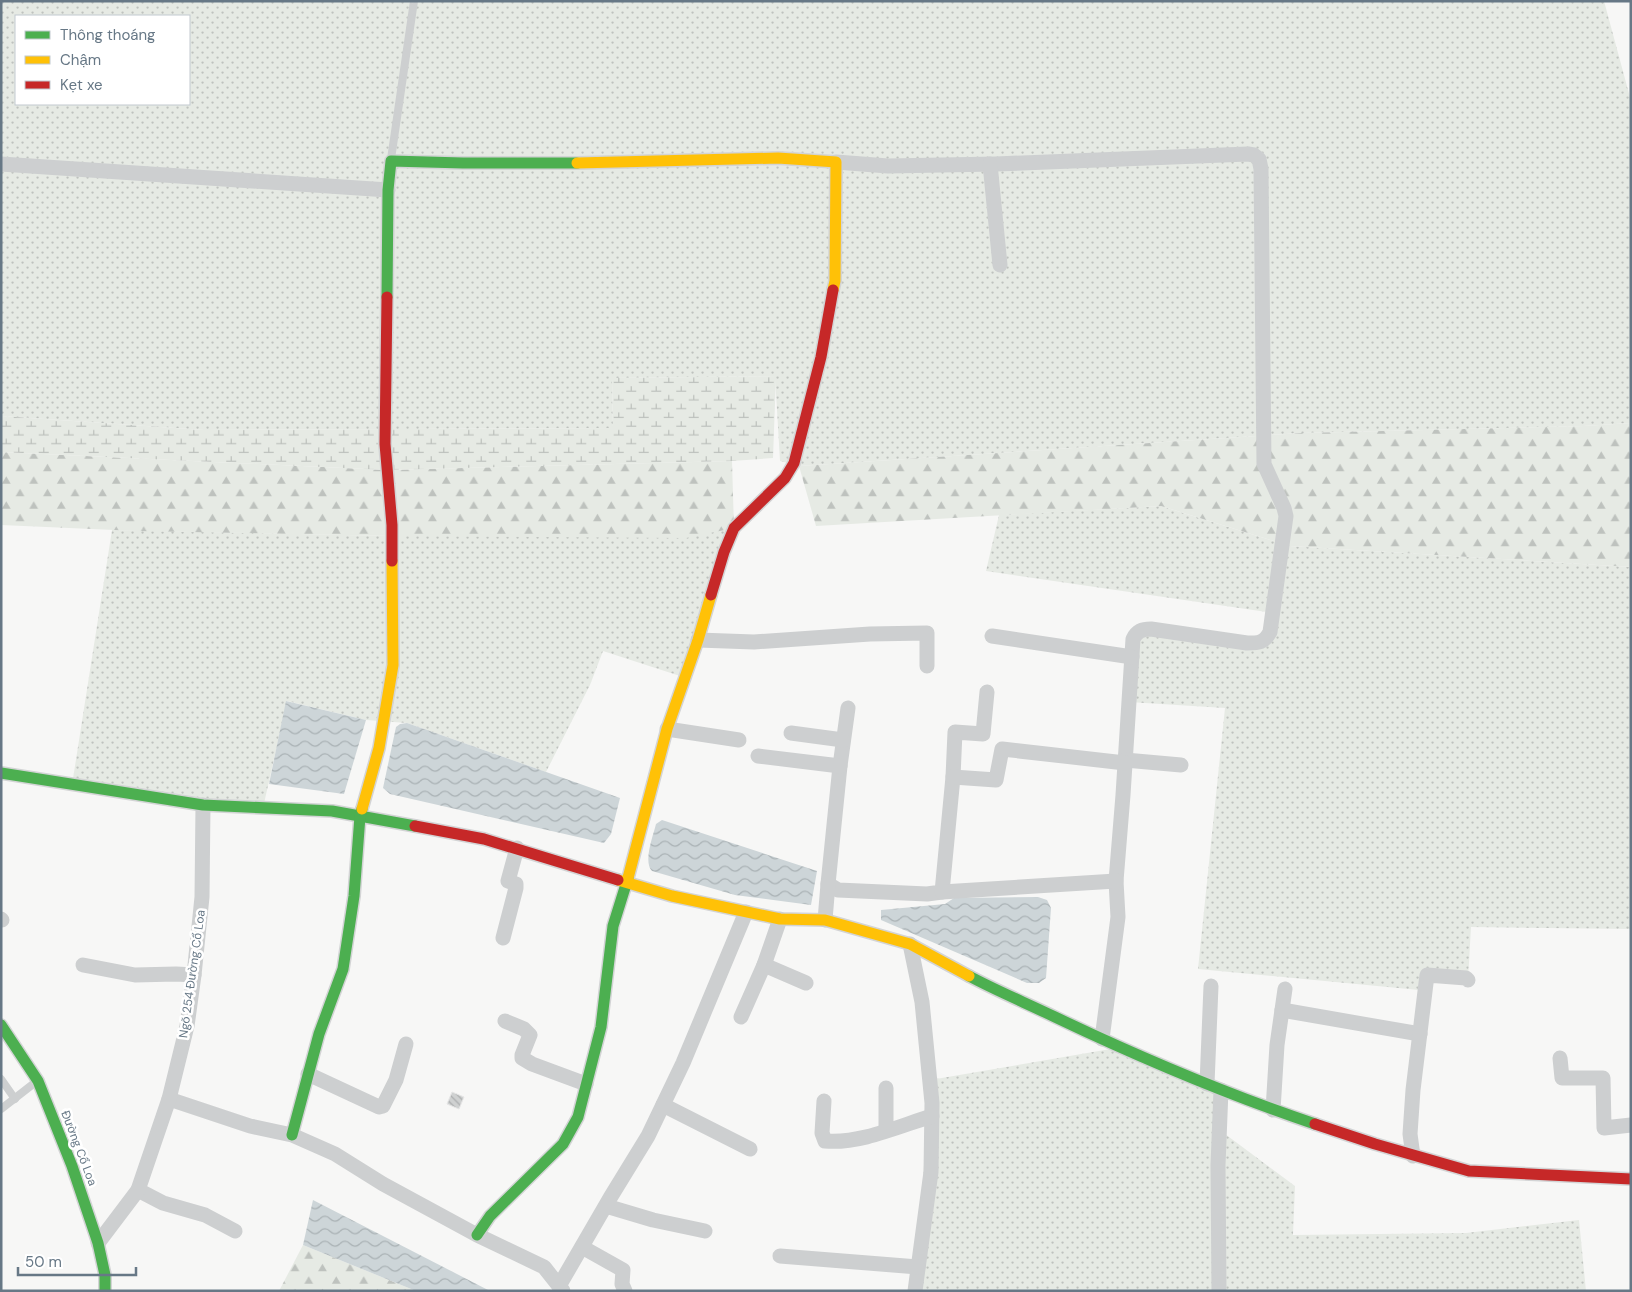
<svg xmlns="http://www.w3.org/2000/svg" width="1632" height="1292" font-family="'DM Sans',sans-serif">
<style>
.grass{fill:url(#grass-dots);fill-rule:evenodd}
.forest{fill:url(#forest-firs)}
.wetland{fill:url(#wetland-marsh)}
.water{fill:url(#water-waves)}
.building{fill:url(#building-back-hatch);stroke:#e6e6e6}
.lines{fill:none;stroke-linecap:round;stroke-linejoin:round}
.fast-casing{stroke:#d3d4d5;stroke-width:14}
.slow-casing{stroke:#d3d4d5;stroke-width:14}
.jam-casing{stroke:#d3d4d5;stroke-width:14}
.lane{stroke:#cdcfd0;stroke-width:8}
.street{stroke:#cdcfd0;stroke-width:15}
.fast{stroke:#4caf50;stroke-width:11}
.slow{stroke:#ffc107;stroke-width:11}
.jam{stroke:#c62828;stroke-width:11}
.labels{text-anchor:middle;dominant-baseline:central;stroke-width:5;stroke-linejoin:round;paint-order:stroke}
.street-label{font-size:12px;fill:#677886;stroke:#fff}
</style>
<defs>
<pattern id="grass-dots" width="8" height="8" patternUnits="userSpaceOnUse" patternTransform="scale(1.25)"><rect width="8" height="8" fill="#e6eae4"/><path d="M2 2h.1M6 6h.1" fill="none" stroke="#bec2be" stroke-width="1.8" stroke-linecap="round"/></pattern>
<pattern id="forest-firs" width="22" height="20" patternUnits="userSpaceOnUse" patternTransform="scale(1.25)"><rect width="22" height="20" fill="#e6eae4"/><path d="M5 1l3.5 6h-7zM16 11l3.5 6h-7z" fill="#bec2be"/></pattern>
<pattern id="wetland-marsh" width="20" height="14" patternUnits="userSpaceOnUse" patternTransform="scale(1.25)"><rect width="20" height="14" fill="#e6eae4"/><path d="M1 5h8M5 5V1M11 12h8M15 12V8" fill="none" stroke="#bec2be"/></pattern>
<pattern id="water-waves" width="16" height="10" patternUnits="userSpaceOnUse" patternTransform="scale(1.25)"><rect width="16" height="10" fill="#cdd5d8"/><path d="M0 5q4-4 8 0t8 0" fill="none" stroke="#aab2b5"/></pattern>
<pattern id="building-back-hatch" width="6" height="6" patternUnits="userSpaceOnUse" patternTransform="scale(1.25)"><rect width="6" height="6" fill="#cfd1d1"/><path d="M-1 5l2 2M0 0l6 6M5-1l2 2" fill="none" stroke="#acaeaf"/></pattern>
</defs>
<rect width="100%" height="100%" fill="#f7f7f6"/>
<g class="grass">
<path d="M1,1H1604L1631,101V423L1584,426L1302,433L799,466L780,461L775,376L612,378L613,428L204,430L1,416ZM16,16H189V104H16Z"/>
<path d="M1161,506L1290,546L1631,567V929L1471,927L1468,980L1427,975L1419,990L1198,969L1225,708L1129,702L1136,633L1266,639L1273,613L986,571L999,515Z"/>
<path d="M734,528L680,676L603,651L590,685L546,772L407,723L366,720L287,701L263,808L72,785L112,530L392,536Z"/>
<path d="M1122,1047L1221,1090V1131L1295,1186L1293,1235L1466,1233L1579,1220L1586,1291H915L930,1080Z"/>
</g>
<g class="forest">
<path d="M1631,423V567L1290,546L1161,506L816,526L799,466L1302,433L1584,426Z"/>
<path d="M1,452L387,470L732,461L734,528L686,538L392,536L137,531L1,525Z"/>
<path d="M303,1245L416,1291H279Z"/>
</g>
<path class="wetland" d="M776,376L773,458L732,461L387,470L1,452V416L204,430L613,428L612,378Z"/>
<g class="water">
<path d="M286,701L366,720L344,794L269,784Z"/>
<path d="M407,723L620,798L611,834L604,843L390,794L383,788L396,727L400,724Z"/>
<path d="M662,820L817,871L811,905L735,895L652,871C643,862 653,836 656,824Z"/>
<path d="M1038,897L1047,900L1051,908L1046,978L1039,983H1027L881,920V910L945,904L954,898Z"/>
<path d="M313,1200L490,1291H416L303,1245Z"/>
</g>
<path class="building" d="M452,1092L464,1097L459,1109L447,1104Z"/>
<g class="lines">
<g class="fast-casing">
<g id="fast">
<path d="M387,297L388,190L391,161L463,163H577"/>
<path d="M1,773L203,805L332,811L415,826"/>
<path d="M969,976C997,991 1026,1003 1055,1017C1139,1057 1226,1094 1315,1124"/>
<path d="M1,1025L38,1081L72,1166L98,1243L105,1275V1291"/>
<path d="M292,1135L319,1034L343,969L354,896L360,816L362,809"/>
<path d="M477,1235L490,1216L563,1144L578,1117L601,1027L613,926L628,878"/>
</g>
</g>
<g class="slow-casing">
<g id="slow">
<path d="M577,163L778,158L836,162L835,281L833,290"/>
<path d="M362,809L379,748L393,665L392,561"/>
<path d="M628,878L667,729L698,640L711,595"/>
<path d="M618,880L672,896L780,919L825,920L910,944L969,976"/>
</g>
</g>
<g class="jam-casing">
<g id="jam">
<path d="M387,297L385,444L392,525V561"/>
<path d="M711,595L724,552L734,528L785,478L794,463L821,357L833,290"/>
<path d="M415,826L484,839L618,880"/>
<path d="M1315,1124L1375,1144L1469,1171L1631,1179"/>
</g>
</g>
<g class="lane">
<path d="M391,159L414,1"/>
<path d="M1,1079L15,1099"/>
<path d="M1,1109L37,1081"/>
</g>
<g class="street">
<path d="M836,162L888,166L996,164L1248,154L1254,155L1259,159L1261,169L1264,464L1284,508L1286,516L1270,632C1264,643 1259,643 1247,643L1151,629C1142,629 1137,631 1133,639L1123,795L1116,881L1118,917L1102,1039"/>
<path d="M1,164L388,190"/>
<path d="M990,164L1000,265"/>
<path d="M992,636L1132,657"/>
<path d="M698,640L754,642L870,634L927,633V666"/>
<path d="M848,708L840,766L828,884L838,890L927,894L942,892L953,777L955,732L983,734L987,692"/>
<path d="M667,729L739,740"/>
<path d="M791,733L843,740"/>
<path d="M758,756L840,766"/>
<path d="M1125,760L1181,765"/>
<path d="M953,777L996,780L1002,749L1125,763"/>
<path d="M942,892L1116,881"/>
<path d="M1,919L2,920"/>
<path d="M825,920L828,884"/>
<path d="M503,938L516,888V884L508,881L517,848"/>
<path d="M910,944L922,1002L932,1103L931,1172L915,1291"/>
<path d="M83,965L135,975L176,974L194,975"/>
<path d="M764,965L806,983"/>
<path d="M1282,1010L1420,1034"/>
<path d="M741,1017L764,965L780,919"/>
<path d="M505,1021L524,1029L530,1035L522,1055V1058L532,1064L586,1084"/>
<path d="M1560,1058L1562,1078H1603L1604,1128L1631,1125"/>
<path d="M308,1074L379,1107L383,1106L396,1080L406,1044"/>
<path d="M1207,1084L1211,986"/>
<path d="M886,1088V1130"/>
<path d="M169,1099L250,1126L292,1135L335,1154L383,1184L477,1235L544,1267L563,1291"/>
<path d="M824,1101L822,1133L825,1141C861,1144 899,1126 932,1116"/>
<path d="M663,1105L750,1149"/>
<path d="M1273,1110L1277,1045L1285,989"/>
<path d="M1413,1156L1410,1134L1413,1090L1427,975L1466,978L1468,980"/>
<path d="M138,1190L163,1203L205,1215L235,1231"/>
<path d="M606,1206L653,1220L705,1231"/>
<path d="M98,1243L138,1190L169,1099L187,1026L194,975L202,897L203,805"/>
<path d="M582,1247L623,1270L622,1284L625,1291"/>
<path d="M780,1256L918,1267"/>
<path d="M559,1286L610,1198L648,1136L683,1063L746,912"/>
<path d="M1219,1291L1218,1165L1221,1090"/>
</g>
<use href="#fast" class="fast"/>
<use href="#slow" class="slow"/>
<use href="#jam" class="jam"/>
</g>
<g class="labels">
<g class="street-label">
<text transform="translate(192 974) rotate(-82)">Ngõ 254 Đường Cổ Loa</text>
<text transform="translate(79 1148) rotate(69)">Đường Cổ Loa</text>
</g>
</g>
<rect width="1632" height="1292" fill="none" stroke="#677886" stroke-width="5"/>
<rect x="15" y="15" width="175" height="90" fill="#ffffff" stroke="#c2c9cf"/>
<rect x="25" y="31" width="25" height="8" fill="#4caf50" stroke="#c2c9cf"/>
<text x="60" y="40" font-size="15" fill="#677886">Thông thoáng</text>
<rect x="25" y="56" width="25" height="8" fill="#ffc107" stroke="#c2c9cf"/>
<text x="60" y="65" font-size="15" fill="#677886">Chậm</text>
<rect x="25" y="81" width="25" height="8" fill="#c62828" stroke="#c2c9cf"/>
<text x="60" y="90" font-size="15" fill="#677886">Kẹt xe</text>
<path d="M18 1267v8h118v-8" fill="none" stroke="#677886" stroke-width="2.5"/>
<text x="25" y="1267" font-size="15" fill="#677886" stroke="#ffffff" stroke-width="4" paint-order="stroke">50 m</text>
</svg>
